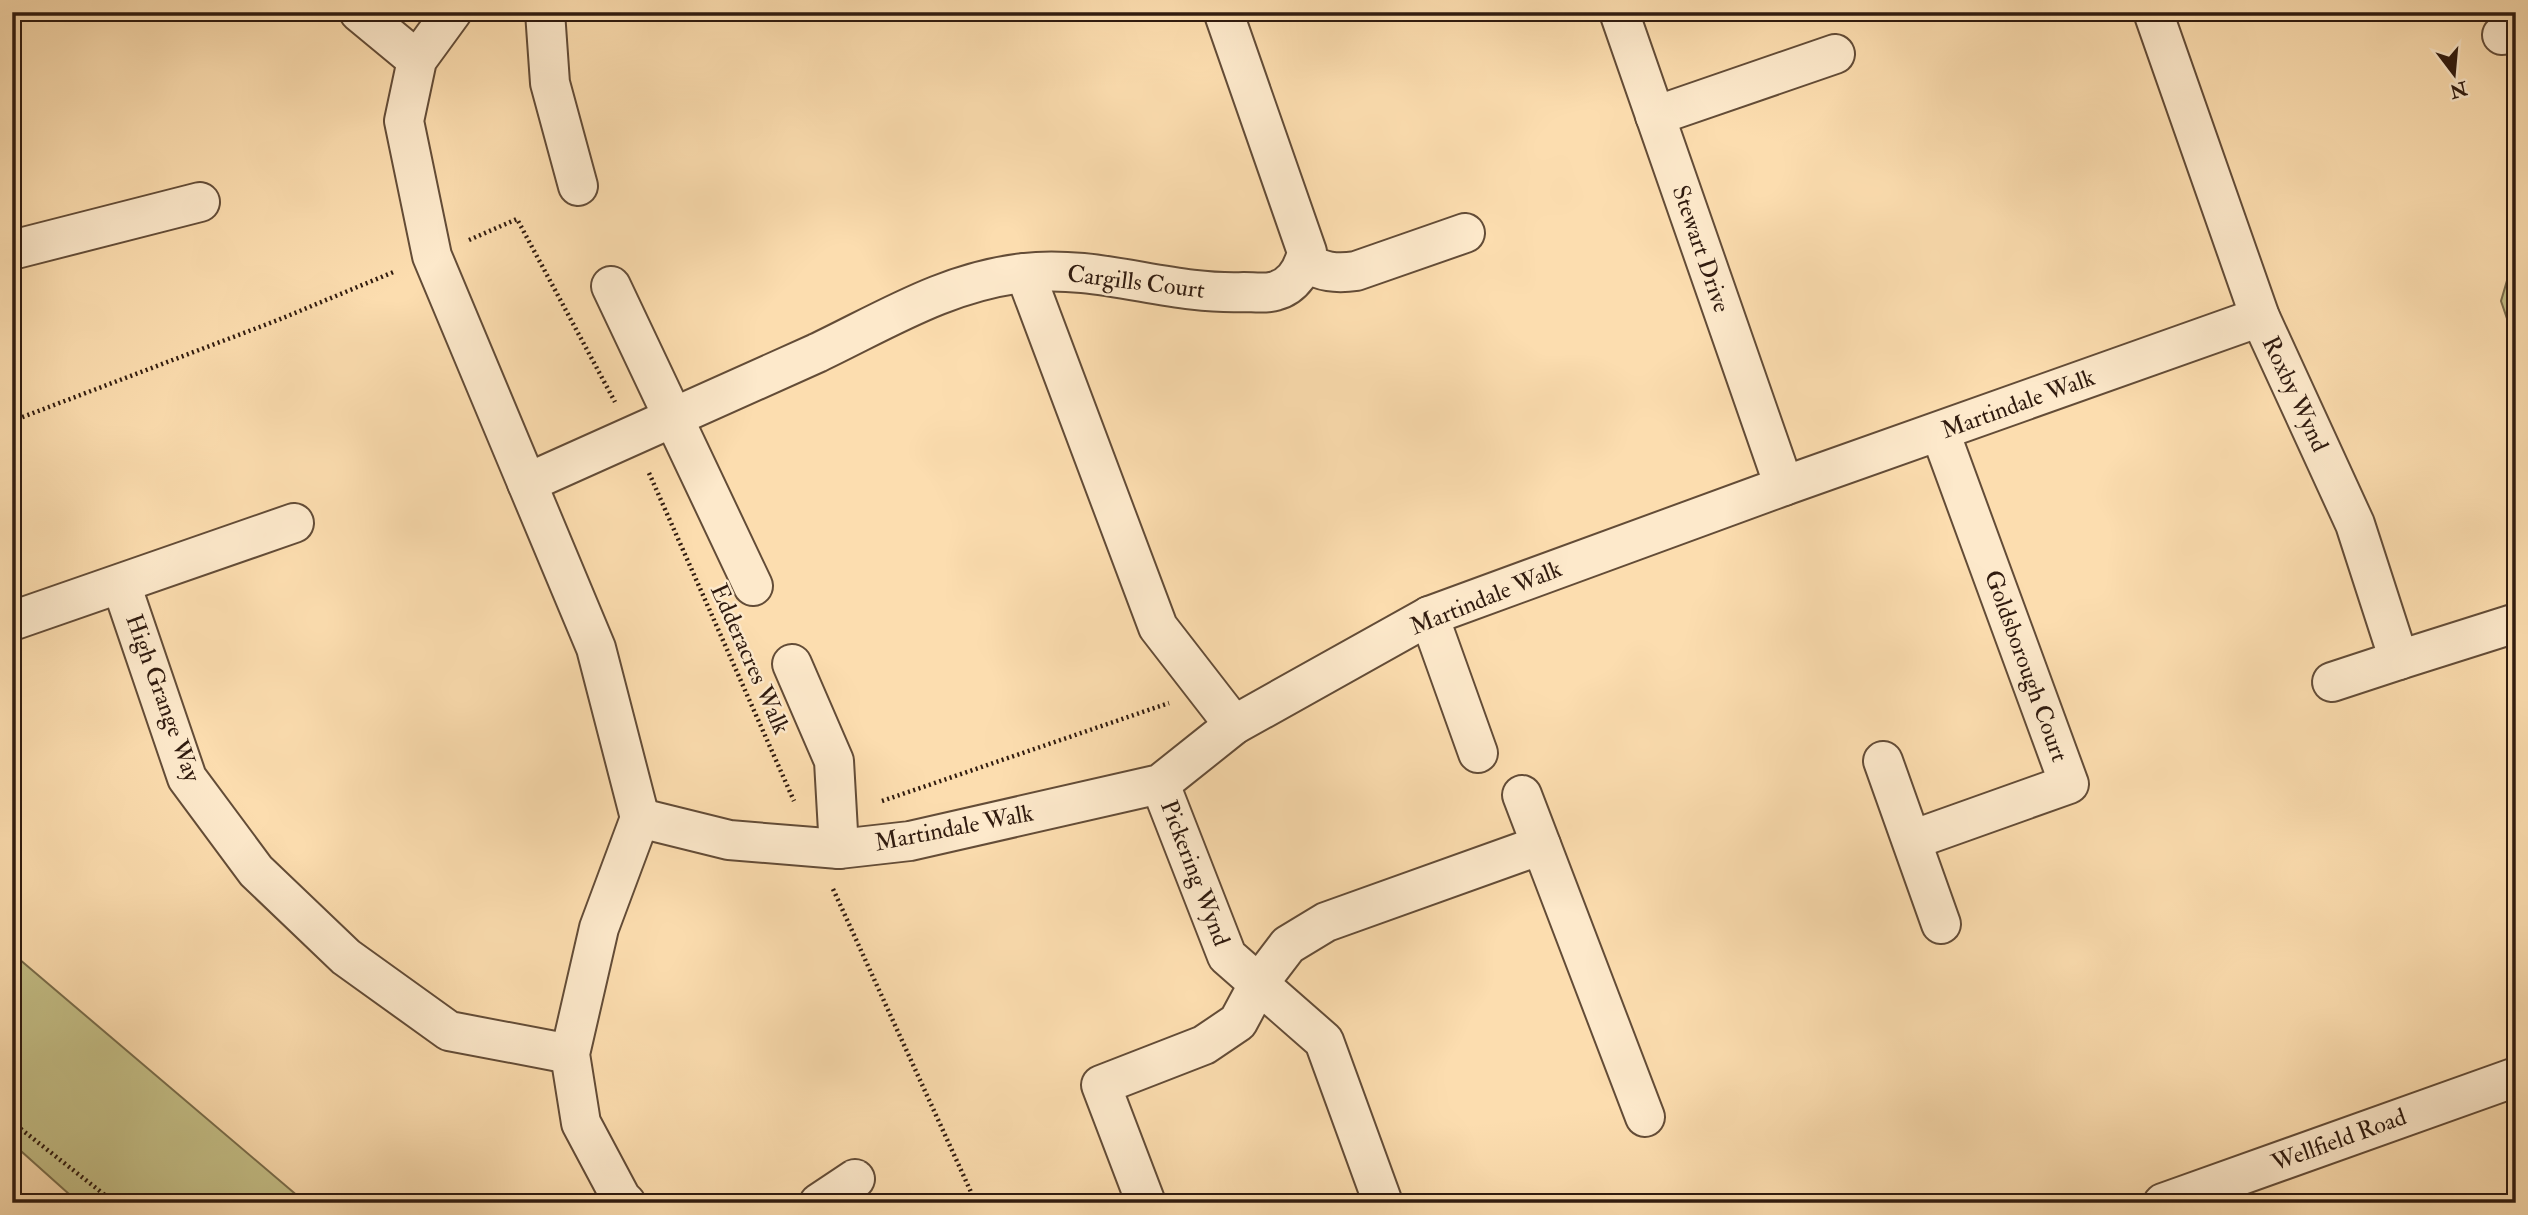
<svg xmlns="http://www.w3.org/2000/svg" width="2528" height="1215" font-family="'IM FELL Double Pica',serif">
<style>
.green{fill:#c4bf87;stroke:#7a6d4b;stroke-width:2}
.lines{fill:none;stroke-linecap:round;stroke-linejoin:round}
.minor-casing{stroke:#634c37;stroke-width:42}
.path{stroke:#301b0f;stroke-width:4.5;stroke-dasharray:2 3.5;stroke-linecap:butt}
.minor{stroke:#fde9cb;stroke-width:38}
.labels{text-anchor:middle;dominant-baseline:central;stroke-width:5;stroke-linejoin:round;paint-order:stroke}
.street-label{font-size:24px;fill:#301b0f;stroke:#fde9cb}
</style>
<rect width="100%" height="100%" fill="#fcddaf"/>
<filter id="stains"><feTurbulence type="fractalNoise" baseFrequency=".00286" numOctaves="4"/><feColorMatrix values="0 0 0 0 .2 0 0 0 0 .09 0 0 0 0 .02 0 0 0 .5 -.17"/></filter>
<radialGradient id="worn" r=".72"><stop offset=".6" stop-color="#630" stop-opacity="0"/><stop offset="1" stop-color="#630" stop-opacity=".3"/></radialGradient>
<g class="green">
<path d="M2516,250V345L2501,301Z"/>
<path d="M12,953L306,1203H79L12,1143Z"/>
</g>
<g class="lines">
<g class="minor-casing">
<g id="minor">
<path d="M359,12L417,60"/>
<path d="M452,12L417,60L404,121L432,256L596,648L640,818"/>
<path d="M545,12L550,83L578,186"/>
<path d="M1619,12L1784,486"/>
<path d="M2153,12L2260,317L2355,524L2399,660L2516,623"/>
<path d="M2502,35L2516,30"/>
<path d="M1655,116L1835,54"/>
<path d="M12,250L200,202"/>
<path d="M1305,262C1322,272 1336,274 1356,271L1465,233"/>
<path d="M1025,273L1158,627L1234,725"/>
<path d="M611,286L753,586"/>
<path d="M527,483C624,440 721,397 817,353C886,320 946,282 1023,273C1098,264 1168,295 1244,292C1253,292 1266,294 1275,291C1294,286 1303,269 1307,252L1224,14"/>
<path d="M121,584L187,778L256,871L346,957L449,1031L570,1054"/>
<path d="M1429,616L1478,753"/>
<path d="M12,621L294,523"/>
<path d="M792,664L834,761L839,849"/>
<path d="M2332,682L2399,660"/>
<path d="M1883,761L1941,924"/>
<path d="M1160,784L1227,956L1324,1041L1383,1203"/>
<path d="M1522,795L1645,1117"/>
<path d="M640,818L729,840L839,849L910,841L1160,784L1234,725L1429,616L1784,486L2260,317"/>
<path d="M1912,840L2069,784L1940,432"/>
<path d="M626,1203L621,1198L581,1123L570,1054L599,928L640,818"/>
<path d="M819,1203L855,1179"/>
<path d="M1146,1203L1101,1085L1204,1045L1238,1022L1259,983L1288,945L1326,922L1541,845"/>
<path d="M2163,1203L2516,1077"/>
</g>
</g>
<g class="path">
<path d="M469,240L517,219L615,402"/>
<path d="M2516,298L2513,303V342L2516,350"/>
<path d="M12,421L278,320L396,271"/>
<path d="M649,473L794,801"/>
<path d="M882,801L1169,703"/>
<path d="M833,889L976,1203"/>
<path d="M12,1122L115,1203"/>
</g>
<use href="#minor" class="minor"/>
</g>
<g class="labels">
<g class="street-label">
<text transform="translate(1701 249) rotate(71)">Stewart Drive</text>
<text transform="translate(1136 282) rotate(7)">Cargills Court</text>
<text transform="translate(2295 394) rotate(65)">Roxby Wynd</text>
<text transform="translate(2018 404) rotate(-20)">Martindale Walk</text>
<text transform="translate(1486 598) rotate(-22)">Martindale Walk</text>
<text transform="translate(750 659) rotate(66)">Edderacres Walk</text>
<text transform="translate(2026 666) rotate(70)">Goldsborough Court</text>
<text transform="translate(163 698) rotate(70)">High Grange Way</text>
<text transform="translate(954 828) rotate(-11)">Martindale Walk</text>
<text transform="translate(1195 873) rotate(69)">Pickering Wynd</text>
<text transform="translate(2339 1140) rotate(-20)">Wellfield Road</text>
</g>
</g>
<rect width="2528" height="1215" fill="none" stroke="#fcddaf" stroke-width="42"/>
<rect x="14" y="14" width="2500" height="1187" fill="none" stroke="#301b0f" stroke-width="3.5"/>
<rect x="21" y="21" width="2486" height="1173" fill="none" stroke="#301b0f" stroke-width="2"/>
<g transform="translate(2454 74) rotate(164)" stroke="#fde9cb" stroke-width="5" paint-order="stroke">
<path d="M0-5L12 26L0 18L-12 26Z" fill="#301b0f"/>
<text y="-10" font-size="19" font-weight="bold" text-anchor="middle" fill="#301b0f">N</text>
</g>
<rect width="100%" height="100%" filter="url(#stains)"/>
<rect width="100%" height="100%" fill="url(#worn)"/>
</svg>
